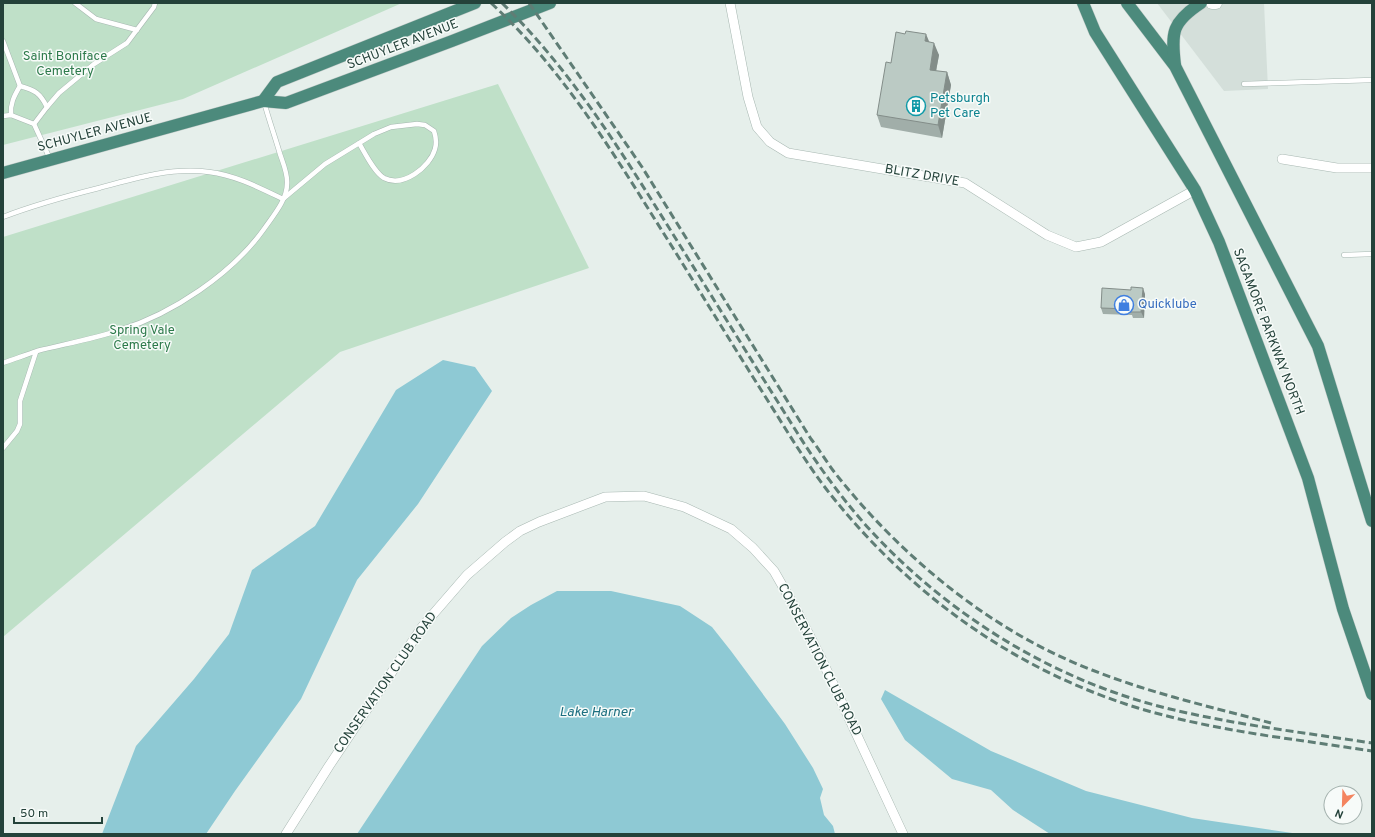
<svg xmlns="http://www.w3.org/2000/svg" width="1375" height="837" font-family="Overpass,sans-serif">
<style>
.built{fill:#d4dfda}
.green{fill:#bfe0c8}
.water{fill:#8ec9d4}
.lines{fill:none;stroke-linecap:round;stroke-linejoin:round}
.service-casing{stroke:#a8b8b2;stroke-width:5.5}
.minor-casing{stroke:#a8b8b2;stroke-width:10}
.secondary-casing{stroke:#a4bbb3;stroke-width:13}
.trunk-casing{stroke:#c2cac8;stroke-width:13}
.service{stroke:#fff;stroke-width:4.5}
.minor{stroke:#fff;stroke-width:9}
.secondary{stroke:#fff;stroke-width:12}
.trunk{stroke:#4c8a7c;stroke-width:12}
.rail{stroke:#5f7d75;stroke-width:3;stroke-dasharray:8 4;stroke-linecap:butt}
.wall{fill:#a1aea9}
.shaded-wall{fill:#838d89}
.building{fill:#bbcac4;stroke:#838d89}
.labels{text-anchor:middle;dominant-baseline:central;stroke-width:3;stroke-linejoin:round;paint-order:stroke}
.street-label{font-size:13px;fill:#24423a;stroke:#f7fbf9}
.park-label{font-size:13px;fill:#2d7a4b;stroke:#f7fbf9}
.culture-label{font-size:13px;fill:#0d838f;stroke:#f7fbf9;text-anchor:start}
.shop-label{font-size:13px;fill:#366cbe;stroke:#f7fbf9;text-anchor:start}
.water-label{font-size:14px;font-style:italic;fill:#1c6f80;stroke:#f7fbf9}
</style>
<rect width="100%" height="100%" fill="#e6efeb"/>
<path class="built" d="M1157,3H1264L1268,89L1224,91Z"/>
<g class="green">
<path d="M3,3H402L183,99L3,145Z"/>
<path d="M498,84L589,268L340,352L3,637V237Z"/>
</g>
<g class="water">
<path d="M443,360L475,367L492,391L418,504L357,580L301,699L235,791L206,834H102L136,746L194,679L229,634L252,570L315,526L396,390Z"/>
<path d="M557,591H611L680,606L712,627L731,651L785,724L813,768L823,789L820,798L824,815L833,826L835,834H357L482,646L511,618L531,605Z"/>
<path d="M885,690L991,751L1086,791L1192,818L1299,834H1050L1013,810L991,790L952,779L905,740L881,699Z"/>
</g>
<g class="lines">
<g class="service-casing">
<g id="service">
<path d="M75,3L96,19L137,30"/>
<path d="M3,41L20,86"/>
<path d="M1244,84L1372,80"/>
<path d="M11,115C10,104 14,96 20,86C35,90 40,93 47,107"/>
<path d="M3,116L11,115L34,124L50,159"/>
<path d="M34,124L47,107L59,93L94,64L127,43L154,7L155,3"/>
<path d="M3,217C34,205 67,196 99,188C135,178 172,167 209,172C235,175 260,188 283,199L325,164L374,134L391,127L417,124L425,125L434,131C436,137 437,142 435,149C430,167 403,188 384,178C374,172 365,153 359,143"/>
<path d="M1344,255L1372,254"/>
<path d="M3,363C14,359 26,355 37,351C65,344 93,339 120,330C172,314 232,274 264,229C273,216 287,200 287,184C288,174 283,163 280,154C275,137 269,120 264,102"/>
<path d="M3,448L17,431L20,424V401L36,352"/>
</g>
</g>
<g class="minor-casing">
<g id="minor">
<path d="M730,3L748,97L757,127L770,142L788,153L965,183L1047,235L1076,247L1101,242L1195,190"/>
<path d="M1282,159L1337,168H1372"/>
<path d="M286,834L329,766L422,627L467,575L505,542L520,531L539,522L605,497L644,496L684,507L731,529L753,548L774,571L798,613L821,658L903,834"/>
</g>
</g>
<g class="secondary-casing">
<path id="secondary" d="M1212,3H1216"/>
</g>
<g class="trunk-casing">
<g id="trunk">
<path d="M1083,3L1095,32L1195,190L1219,242L1308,478L1343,609L1372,694"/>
<path d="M1127,3L1175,66L1318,346L1372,521"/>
<path d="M1175,65C1171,32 1172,22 1201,3"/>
<path d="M263,101L277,82L475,3"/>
<path d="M3,173L263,101L286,103L452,41L550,3"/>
</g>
</g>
<use href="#service" class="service"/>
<use href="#minor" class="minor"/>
<use href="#secondary" class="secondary"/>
<use href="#trunk" class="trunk"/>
<g class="rail">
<path d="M491,3C568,74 621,166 676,253C705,300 734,347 763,393C784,426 804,460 827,490C908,593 1012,669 1138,708C1181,721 1225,729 1269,736C1304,741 1338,746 1372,751"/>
<path d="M502,3C571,70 621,151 671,231C716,303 760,374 805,445C825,475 847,505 872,532C948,614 1049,677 1158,706C1228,724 1300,732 1372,743"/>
<path d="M529,3L642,167L811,439C821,452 829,466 839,478C905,560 993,632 1092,670C1150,693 1211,707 1271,723"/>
</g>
</g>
<g class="wall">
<path d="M929,42L939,55L936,71L947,72L951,85L942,138L881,127L877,115L891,63Z"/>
<path d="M1131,290L1145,294L1144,318H1133L1132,315L1103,314L1101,308Z"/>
</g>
<g class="shaded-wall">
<path d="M926,34L931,46L925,41Z"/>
<path d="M934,43L939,55L934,82L930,70Z"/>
<path d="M947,72L951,85L942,138L938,125Z"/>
<path d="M1143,288L1145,294L1144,318L1141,312Z"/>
</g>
<g class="building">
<path d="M906,31L926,34L925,41L934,43L930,70L947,72L938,125L877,115L886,62L891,63L896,32L905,34Z"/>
<path d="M1131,287L1143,288L1141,312H1130V309L1101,308L1102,288L1131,290Z"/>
</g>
<defs>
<g id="building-ring" transform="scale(1)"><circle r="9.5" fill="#f7fbf9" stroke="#0f9aa8" stroke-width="1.5"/><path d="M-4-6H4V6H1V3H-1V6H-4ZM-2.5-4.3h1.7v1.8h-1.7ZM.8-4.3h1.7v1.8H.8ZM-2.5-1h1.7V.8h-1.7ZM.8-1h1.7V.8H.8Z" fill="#0f9aa8"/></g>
<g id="shop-ring" transform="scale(1)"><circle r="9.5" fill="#f7fbf9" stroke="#3f7fe0" stroke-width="1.5"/><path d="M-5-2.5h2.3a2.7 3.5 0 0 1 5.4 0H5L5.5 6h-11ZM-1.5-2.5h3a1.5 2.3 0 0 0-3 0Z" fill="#3f7fe0"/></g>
</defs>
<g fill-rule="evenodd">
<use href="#building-ring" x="916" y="106"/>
<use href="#shop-ring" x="1124" y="305"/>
</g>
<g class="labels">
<g class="street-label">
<text transform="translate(403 45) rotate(-21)">SCHUYLER AVENUE</text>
<text transform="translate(95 133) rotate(-15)">SCHUYLER AVENUE</text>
<text transform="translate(922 176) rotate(10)">BLITZ DRIVE</text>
<text transform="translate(1268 332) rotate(69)">SAGAMORE PARKWAY NORTH</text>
<text transform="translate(819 660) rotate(63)">CONSERVATION CLUB ROAD</text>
<text transform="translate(386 683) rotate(-55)">CONSERVATION CLUB ROAD</text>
</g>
<g class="park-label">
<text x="65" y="57">Saint Boniface<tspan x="65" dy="15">Cemetery</tspan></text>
<text x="142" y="331">Spring Vale<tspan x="142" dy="15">Cemetery</tspan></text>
</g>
<g class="culture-label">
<text x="930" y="99">Petsburgh<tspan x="930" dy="15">Pet Care</tspan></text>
</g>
<g class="shop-label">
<text x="1138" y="305">Quicklube</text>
</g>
<g class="water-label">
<text x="596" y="712">Lake Harner</text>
</g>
</g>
<rect width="1375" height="837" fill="none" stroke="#24423a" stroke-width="8"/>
<g transform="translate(1343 805) rotate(203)"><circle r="19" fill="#f7fbf9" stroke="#a3b1ad"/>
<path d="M0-3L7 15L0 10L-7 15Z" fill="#f4845f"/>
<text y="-6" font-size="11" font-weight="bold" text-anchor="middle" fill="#24423a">N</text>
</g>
<path d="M14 817v6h88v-6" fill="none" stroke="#24423a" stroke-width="2"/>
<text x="20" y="817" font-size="12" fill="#24423a" stroke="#f7fbf9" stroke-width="3" paint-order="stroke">50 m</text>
</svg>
